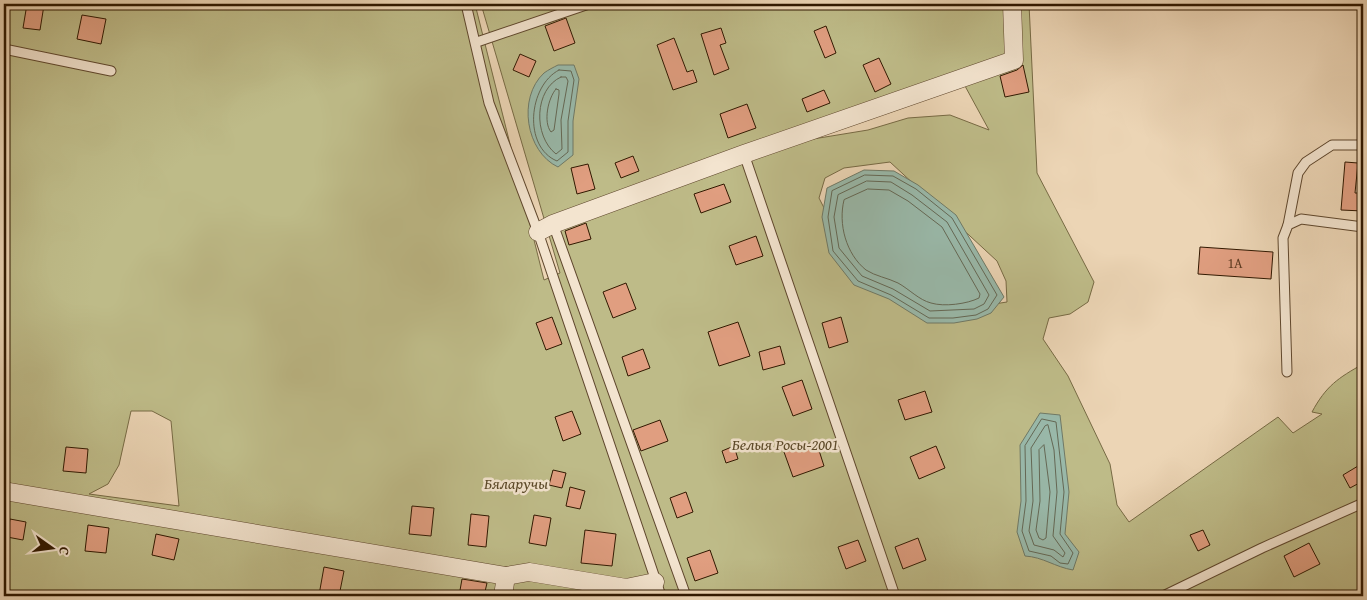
<svg xmlns="http://www.w3.org/2000/svg" width="1367" height="600" font-family="'Gentium Book Plus',serif">
<style>
.green{fill:#bebb88;stroke:#776a44;fill-rule:evenodd}
.water{fill:#99b9aa;stroke:#6f7966}
.lines{fill:none;stroke-linecap:round;stroke-linejoin:round}
.shore{stroke:#646855;stroke-width:1}
.building{fill:#e09e80;stroke:#301800}
.service-casing{stroke:#5f472d;stroke-width:11}
.minor-casing{stroke:#5f472d;stroke-width:19}
.service{stroke:#f3e4cf;stroke-width:9}
.minor{stroke:#f3e4cf;stroke-width:18}
.labels{text-anchor:middle;dominant-baseline:central;stroke-width:5;stroke-linejoin:round;paint-order:stroke}
.number-label{font-size:14px;fill:#5c3a20}
.park-label{font-size:16px;font-style:italic;fill:#5b4929;stroke:#f3e4cf}
</style>
<rect width="100%" height="100%" fill="#ecd5b5"/>
<filter id="stains"><feTurbulence type="fractalNoise" baseFrequency=".004" numOctaves="4"/><feColorMatrix values="0 0 0 0 .2 0 0 0 0 .09 0 0 0 0 .02 0 0 0 .5 -.17"/></filter>
<radialGradient id="worn" r=".72"><stop offset=".6" stop-color="#630" stop-opacity="0"/><stop offset="1" stop-color="#630" stop-opacity=".3"/></radialGradient>
<path class="green" d="M4,4H475L544,280L560,273L481,4H1029L1037,173L1094,282L1088,302L1070,314L1049,318L1043,339L1068,376L1110,464L1117,505L1129,522L1278,417L1293,433L1322,414L1312,412C1326,386 1338,378 1363,364V596H4ZM965,86L989,130L950,115L908,118L868,130L813,139ZM890,162L997,261L1006,281L1007,302L968,308L857,273L819,198L825,178L844,168ZM131,411H152L171,421L179,506L89,494L108,484L119,465Z"/>
<g class="water">
<path d="M558,65H574L579,79L573,121V155L558,167C526,152 517,98 544,73C548,70 554,67 558,65Z"/>
<path d="M864,170L894,171L918,185L956,215L1004,297L991,313L977,319L954,323H927L889,299L854,285L829,253L822,217L827,188Z"/>
<path d="M1040,413L1060,415L1069,492L1065,534L1079,552L1073,570C1055,567 1043,557 1025,556L1017,532L1021,501L1020,445Z"/>
</g>
<g class="lines">
<g class="shore">
<path d="M559,70L571,71L574,80L568,121V152L557,161C523,147 528,86 559,70Z"/>
<path d="M561,77H566L568,81L561,120L562,149L556,154C533,136 534,89 561,77Z"/>
<path d="M556,89L559,90V94L554,130L551,132C543,122 548,98 556,89Z"/>
<path d="M865,175L893,176L916,189L952,218L997,295L988,309L976,315L953,318H929L891,295L858,281L833,251L828,217L832,191Z"/>
<path d="M867,181L891,182L912,195L947,222L989,295L984,304L974,309L930,311L893,289L862,276L839,248L834,217L838,195Z"/>
<path d="M868,189L889,190L908,201L942,227L980,294L979,298C967,304 944,307 931,303C919,300 909,289 898,283C888,278 875,276 866,270C846,254 838,224 844,200Z"/>
<path d="M1042,419L1056,422L1064,492L1060,534L1073,553L1068,564L1060,563L1051,556L1029,551L1022,531L1026,501L1025,446Z"/>
<path d="M1048,425L1054,450L1057,492L1053,536L1065,553L1063,557L1054,550L1034,545L1029,531L1033,501L1031,448L1045,426Z"/>
<path d="M1044,445L1050,492L1046,538L1043,540L1039,538L1036,530L1040,501L1039,450Z"/>
</g>
</g>
<g class="building">
<path d="M27,4L44,5L40,30L23,28Z"/>
<path d="M82,15L106,19L101,44L77,39Z"/>
<path d="M566,18L575,43L554,51L545,26Z"/>
<path d="M826,26L836,53L825,58L814,31Z"/>
<path d="M721,28L726,43L720,45L729,69L714,75L701,34Z"/>
<path d="M674,38L687,72L693,70L697,82L673,90L657,45Z"/>
<path d="M520,54L536,61L529,77L513,70Z"/>
<path d="M879,58L891,84L875,92L863,65Z"/>
<path d="M1023,65L1029,92L1005,97L1000,76L1017,70Z"/>
<path d="M824,90L830,103L807,112L802,99Z"/>
<path d="M747,104L756,128L728,138L720,114Z"/>
<path d="M633,156L639,171L621,178L615,163Z"/>
<path d="M1345,162L1358,163L1355,193H1363V211L1341,210Z"/>
<path d="M588,164L595,189L577,194L571,168Z"/>
<path d="M724,184L731,202L701,213L694,194Z"/>
<path d="M586,223L591,239L569,245L565,231Z"/>
<path d="M756,236L763,256L736,265L729,246Z"/>
<path d="M1200,247L1273,252L1271,279L1198,274Z"/>
<path d="M626,283L636,309L613,318L603,292Z"/>
<path d="M552,317L562,344L546,350L536,323Z"/>
<path d="M841,317L848,342L829,348L822,323Z"/>
<path d="M738,322L750,356L719,366L708,332Z"/>
<path d="M780,346L785,364L763,370L759,352Z"/>
<path d="M643,349L650,368L628,376L622,357Z"/>
<path d="M802,380L812,409L793,416L782,387Z"/>
<path d="M925,391L932,412L905,420L898,400Z"/>
<path d="M572,411L581,434L563,441L555,417Z"/>
<path d="M660,420L668,441L641,451L633,430Z"/>
<path d="M816,441L824,466L793,477L784,452Z"/>
<path d="M734,446L738,459L726,463L722,451Z"/>
<path d="M936,446L945,468L919,479L910,457Z"/>
<path d="M66,447L88,449L86,473L63,471Z"/>
<path d="M1363,463V481L1350,488L1343,475Z"/>
<path d="M553,470L566,473L562,488L549,485Z"/>
<path d="M570,487L585,491L580,509L566,506Z"/>
<path d="M686,492L693,512L677,518L670,498Z"/>
<path d="M412,506L434,508L431,536L409,534Z"/>
<path d="M471,514L489,516L486,547L468,545Z"/>
<path d="M534,515L551,518L546,546L529,543Z"/>
<path d="M10,519L26,522L23,540L7,537Z"/>
<path d="M88,525L109,528L106,553L85,551Z"/>
<path d="M585,530L616,534L612,566L581,563Z"/>
<path d="M1203,530L1210,545L1198,551L1190,535Z"/>
<path d="M156,534L179,539L174,560L152,555Z"/>
<path d="M918,538L926,560L903,569L895,547Z"/>
<path d="M858,540L866,561L846,569L838,547Z"/>
<path d="M1309,543L1320,564L1294,577L1284,556Z"/>
<path d="M710,550L718,573L695,581L687,558Z"/>
<path d="M324,567L344,571L339,596L319,595Z"/>
<path d="M462,579L487,583L484,596H459Z"/>
</g>
<g class="lines">
<g class="service-casing">
<g id="service">
<path d="M466,4L489,103L538,232L661,596"/>
<path d="M477,42L589,4"/>
<path d="M4,49L111,71"/>
<path d="M744,154L895,596"/>
<path d="M553,224L686,596"/>
<path d="M1288,225L1298,173L1306,162L1332,145H1363"/>
<path d="M1287,372L1283,238L1288,225L1301,219L1363,227"/>
<path d="M1163,596L1262,548L1363,503"/>
</g>
</g>
<g class="minor-casing">
<g id="minor">
<path d="M538,232L553,224L744,154L1014,60L1012,4"/>
<path d="M4,491L506,576L529,572L626,588L655,582"/>
<path d="M503,596L506,576"/>
</g>
</g>
<use href="#service" class="service"/>
<use href="#minor" class="minor"/>
</g>
<g class="labels">
<g class="number-label">
<text x="1235" y="263">1А</text>
</g>
<g class="park-label">
<text x="785" y="444">Белыя Росы-2001</text>
<text x="516" y="483">Бяларучы</text>
</g>
</g>
<rect width="1367" height="600" fill="none" stroke="#ecd5b5" stroke-width="20"/>
<rect x="5" y="5" width="1357" height="590" fill="none" stroke="#301800" stroke-width="2.5"/>
<rect x="10" y="10" width="1347" height="580" fill="none" stroke="#301800"/>
<g transform="translate(52 548) rotate(104)" stroke="#f3e4cf" stroke-width="4" paint-order="stroke">
<path d="M0-4L9 19L0 12L-9 19Z" fill="#301800"/>
<text y="-8" font-size="14" font-weight="bold" text-anchor="middle" fill="#301800">С</text>
</g>
<rect width="100%" height="100%" filter="url(#stains)"/>
<rect width="100%" height="100%" fill="url(#worn)"/>
</svg>
